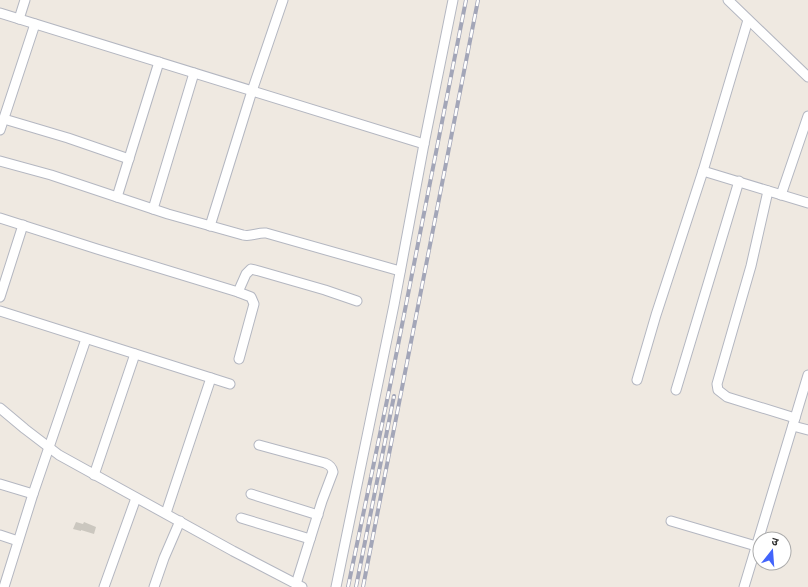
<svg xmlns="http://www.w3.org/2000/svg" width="808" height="587" font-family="Ubuntu,'Noto Sans Devanagari',sans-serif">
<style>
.building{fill:#cbc7bf}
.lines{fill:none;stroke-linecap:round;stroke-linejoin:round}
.minor-casing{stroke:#b4b7c1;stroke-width:11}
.minor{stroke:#fff;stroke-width:9}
.rail-casing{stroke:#a3a6b8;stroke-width:4}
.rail{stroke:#fff;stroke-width:2.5;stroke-dasharray:8;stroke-linecap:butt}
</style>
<rect width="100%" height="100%" fill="#efe9e1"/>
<path class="building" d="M76,522L83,524L84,522L96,527L94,534L81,530V531L73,529Z"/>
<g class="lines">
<g class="minor-casing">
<g id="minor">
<path d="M728,0L808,77"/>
<path d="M0,13L424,144"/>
<path d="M19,19L25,0"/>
<path d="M4,119L68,138L129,159"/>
<path d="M0,130L35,24"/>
<path d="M0,161L51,175L168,214L243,235C252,237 258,232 266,233L400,271"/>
<path d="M703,171L808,203"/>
<path d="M768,191L751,266L717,384L718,390L727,397L795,418"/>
<path d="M781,195L808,116"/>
<path d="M117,197L159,62"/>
<path d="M153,209L194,73"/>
<path d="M0,218L97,249L238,292L251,297L254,304L239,359"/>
<path d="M210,226L252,91L283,0"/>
<path d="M238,292L246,274L251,269L259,271L325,290L357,301"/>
<path d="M0,297L23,225"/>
<path d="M0,311L230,384"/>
<path d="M637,380L656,315L703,171L748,20"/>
<path d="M676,390L739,181"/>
<path d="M0,408L25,429L59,455L233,551L302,587"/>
<path d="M793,426L808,430"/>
<path d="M259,445L325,463C330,465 332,467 333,472L322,501L296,584"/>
<path d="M94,475L135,354"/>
<path d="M0,484L33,494"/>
<path d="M251,494L318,515"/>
<path d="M166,513L211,378"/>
<path d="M241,518L310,539"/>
<path d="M671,521L756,546"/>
<path d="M0,535L18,541"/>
<path d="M4,587L33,494L86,339"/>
<path d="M104,587L136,498"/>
<path d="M154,587L164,558L180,521"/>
<path d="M336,587L394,305L424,144L453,0"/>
<path d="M744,587L808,375"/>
</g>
</g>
<use href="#minor" class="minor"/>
<g class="rail-casing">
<g id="rail">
<path d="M348,587L390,386L466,0"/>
<path d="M356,587L394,396"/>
<path d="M363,587L478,0"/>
</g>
</g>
<use href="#rail" class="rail"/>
</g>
<g transform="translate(772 551) rotate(17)"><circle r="19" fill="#ffffff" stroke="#ababab"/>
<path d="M0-3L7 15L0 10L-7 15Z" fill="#4264fb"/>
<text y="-6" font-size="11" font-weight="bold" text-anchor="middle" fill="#2e2e2e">उ</text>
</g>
</svg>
